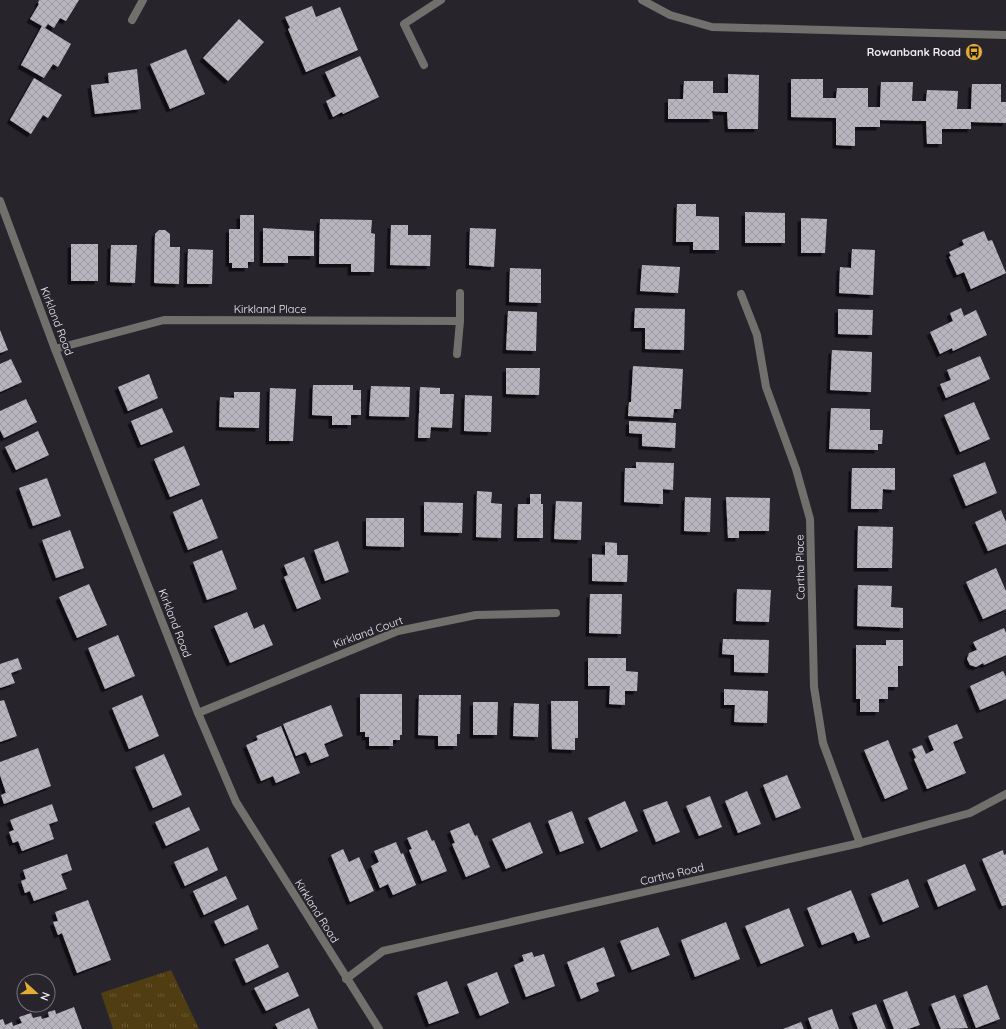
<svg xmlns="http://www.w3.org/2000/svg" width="1006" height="1029" font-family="Quicksand,sans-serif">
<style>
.grass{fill:url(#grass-tufts)}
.building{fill:url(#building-cross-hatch);filter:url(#shadow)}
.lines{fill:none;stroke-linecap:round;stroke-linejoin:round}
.street{stroke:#72706c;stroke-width:8}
.labels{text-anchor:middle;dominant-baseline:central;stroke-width:4;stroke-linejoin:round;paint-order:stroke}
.poi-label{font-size:11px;font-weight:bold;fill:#eeebf1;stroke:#28242c;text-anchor:end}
.street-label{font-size:11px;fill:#eeebf1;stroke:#28242c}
</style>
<defs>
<pattern id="grass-tufts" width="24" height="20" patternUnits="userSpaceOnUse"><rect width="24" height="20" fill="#513d12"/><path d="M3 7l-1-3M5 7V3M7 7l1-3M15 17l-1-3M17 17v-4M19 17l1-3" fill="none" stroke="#6a5935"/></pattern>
<pattern id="building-cross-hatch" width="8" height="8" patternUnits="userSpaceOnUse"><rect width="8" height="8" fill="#b9b5bf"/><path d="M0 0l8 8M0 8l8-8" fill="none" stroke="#9c99a1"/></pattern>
<filter id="shadow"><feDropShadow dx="-3.5" dy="3.5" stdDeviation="0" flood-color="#0009"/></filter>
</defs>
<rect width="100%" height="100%" fill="#28242c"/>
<path class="grass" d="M171,970L199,1029H113L101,993Z"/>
<g class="building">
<path d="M39,0H79L66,21L60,18L54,28L48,24L45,28L71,44L58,67L53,64L44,78L21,65L42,26L30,19L39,4L38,3Z"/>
<path d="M312,6L316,17L340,7L358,50L306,72L288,29L290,28L285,17Z"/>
<path d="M239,19L264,42L228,81L203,58Z"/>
<path d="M186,49L205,94L170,109L150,64Z"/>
<path d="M360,56L379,97L343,114L342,112L333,117L326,101L336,96L325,72Z"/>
<path d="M137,69L141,109L95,114L91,85L109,83L108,73Z"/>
<path d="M728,74L759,75L758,129H728L727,112L712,111L713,119H668V99H683L684,81H713V93H728Z"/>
<path d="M34,78L62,95L48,118L43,115L31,134L10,120Z"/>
<path d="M791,79H823V98H836L837,88H868V107H880L881,82H913L912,101H926L927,90L958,91L957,109H971L972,84H1001V102H1006V123L971,122V129H942V144H927L926,121L880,120V127H855V146L836,145V118L791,117Z"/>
<path d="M677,204H696V216L719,217V250H693V242H676Z"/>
<path d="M745,212L785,213V243H745Z"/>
<path d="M240,215H254V262H248V268H232V263H229V229H240Z"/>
<path d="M801,218L827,219L825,253H801Z"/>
<path d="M320,219L372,220L371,233L375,234L374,272H351V264H319Z"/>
<path d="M391,225H408V235H431L430,266L390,265Z"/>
<path d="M263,228L314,231V256H288V263H263Z"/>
<path d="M470,228L496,229L494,267L469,265Z"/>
<path d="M159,230H165L170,234V247H180L179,284L154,283L155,234Z"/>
<path d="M984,231L988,241L992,240L1006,273L971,289L964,272L957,275L949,257L951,256L949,252L964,245L962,240Z"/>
<rect x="71" y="244" width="27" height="37"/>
<path d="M111,245H137L135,283L110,282Z"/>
<path d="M188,249L213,250L212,284H187Z"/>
<path d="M852,249L875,250L873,295L839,293L840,267L851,268Z"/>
<path d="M642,265L680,267L678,293L640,291Z"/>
<path d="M510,268L541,269V303L509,302Z"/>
<path d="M635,308L685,309L684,350L645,349V328H634Z"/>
<path d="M961,308L964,316L976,310L987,335L953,351L952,348L940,354L930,332L953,321L950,313Z"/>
<path d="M838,309L873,310L872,335L838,334Z"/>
<path d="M508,311L537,312L536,351L506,350Z"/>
<path d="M0,330L8,350L0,353Z"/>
<path d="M832,350L872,352L871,392L830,390Z"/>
<path d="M980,356L990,379L946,398L940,384L951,380L947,370Z"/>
<path d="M11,359L22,382L0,392V364Z"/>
<path d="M633,366L683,369L681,409H674L673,418L628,416L629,402H631Z"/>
<path d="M506,368H540L539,395L506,394Z"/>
<path d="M149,374L158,398L128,411L118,387Z"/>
<path d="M313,385H353V390H361V415H351V425H332V416L312,415Z"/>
<path d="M371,386L410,387L409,417L369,416Z"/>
<path d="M420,387L440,388V394H454L452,428L431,427L430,438H418Z"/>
<path d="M270,388L296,389L293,441H269Z"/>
<path d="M234,392H260L259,428L219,427L220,397L234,398Z"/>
<path d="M465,395L492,396L491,432L464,431Z"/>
<path d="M26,399L37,422L4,438L0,430V411Z"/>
<path d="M974,402L990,439L960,452L944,415Z"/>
<path d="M162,408L173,432L141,445L131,421Z"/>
<path d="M831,408L870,409V430H883L882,444H878V450L829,449Z"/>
<path d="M629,421L676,423L675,448L642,446V434L629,433Z"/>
<path d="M38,431L49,455L16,470L5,447Z"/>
<path d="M184,446L200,485L170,497L154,459Z"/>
<path d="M636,462L674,463L673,490L663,489V504L624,502L625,468H636Z"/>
<path d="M985,462L997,493L966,506L953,475Z"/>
<path d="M852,468H895V490L883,489L882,509H851Z"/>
<path d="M47,478L61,516L33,526L19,488Z"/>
<path d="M477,491L492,492L491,503L502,504L501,538L476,537Z"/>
<path d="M530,494H541V504H543V538H517L518,504H530Z"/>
<path d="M685,497L711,498L710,532L684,531Z"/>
<path d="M726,497L770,498L769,531H739V538H728Z"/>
<path d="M202,499L218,538L188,550L173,512Z"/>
<path d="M556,501L582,502L581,540L554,539Z"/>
<path d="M424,502L463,503L462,533L424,532Z"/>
<path d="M1001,510L1006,522V544L988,551L975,522Z"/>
<path d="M366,518H404V547L366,546Z"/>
<path d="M858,526L893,527L892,568H857Z"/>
<path d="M70,530L84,568L56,578L42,540Z"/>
<path d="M338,541L349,572L325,581L314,550Z"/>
<path d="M605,542L617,543V555H628L627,582L592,581V554L605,555Z"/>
<path d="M222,550L237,589L207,600L193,562Z"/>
<path d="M304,557L321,599L297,609L284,577L288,575L284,565Z"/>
<path d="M996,568L1006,591V609L983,619L966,582Z"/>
<path d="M89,584L107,625L77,638L59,597Z"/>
<path d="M858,585L892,586L891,607L903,608V628L857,626Z"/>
<path d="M737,589L771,590L769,622L736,621Z"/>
<path d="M590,594H622L621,634L589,633Z"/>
<path d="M247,612L254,629L264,624L273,645L230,663L214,626Z"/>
<path d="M1004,628L1006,633V655L984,665L983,663L976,667L970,665L967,659L969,653L977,650L973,642Z"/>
<path d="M118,635L135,676L105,689L88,648Z"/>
<path d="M723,639L769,640L768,673L734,672V655L722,654Z"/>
<path d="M886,640H903V666H898V687H888V699H879V712H860V699H856V645H886Z"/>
<path d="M18,658L22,669L11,673L15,683L0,688V664Z"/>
<path d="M588,658H626V671L638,672L637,691H625V705L609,704L610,686H588Z"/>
<path d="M1003,671L1006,677V699L980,710L970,686Z"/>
<path d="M724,689L768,691L767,723L734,722L735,705H724Z"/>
<path d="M360,694H402V735H400V740H393V746H369V737H365V732H360Z"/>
<path d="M142,695L159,736L129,749L112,708Z"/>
<path d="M419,695H461L460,734H457V746H438V736L418,735Z"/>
<path d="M4,700L17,736L0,742V701Z"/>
<path d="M551,701H578V738H575V750L552,749Z"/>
<path d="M473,702H498L497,735H473Z"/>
<path d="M514,703L539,704L538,737L513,736Z"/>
<path d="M331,705L343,736L324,744L329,756L311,763L306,752L296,756L283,724Z"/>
<path d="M957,724L963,738L953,742L966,773L927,789L914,759L916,758L912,749L922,745L926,754L934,750L928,736Z"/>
<path d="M281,726L300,773L276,783L273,776L261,781L246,745L258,740L256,736Z"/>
<path d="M888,740L908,789L885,799L864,750Z"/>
<path d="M38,748L51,786L4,804L1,795L6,793L0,775V762Z"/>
<path d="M164,754L182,795L153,808L135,767Z"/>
<path d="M787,775L801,808L776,818L763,785Z"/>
<path d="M747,791L761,824L738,833L725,801Z"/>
<path d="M710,796L722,827L699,836L686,806Z"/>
<path d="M625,801L638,831L601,848L588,818Z"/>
<path d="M667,801L680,832L656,842L643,810Z"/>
<path d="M52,804L58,821L49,824L54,839L22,851L18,841L13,843L9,832L14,830L10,820Z"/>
<path d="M189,807L200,830L166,846L155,822Z"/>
<path d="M572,811L584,843L560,852L548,821Z"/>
<path d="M530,822L543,853L506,869L492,839Z"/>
<path d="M469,823L475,836L477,835L490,867L466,877L452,844L455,843L450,831Z"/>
<path d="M427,830L432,841L434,840L447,871L422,881L409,850L412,849L407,838Z"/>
<path d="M396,842L401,854L403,853L416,885L393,895L388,884L380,888L371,866L379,862L374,851Z"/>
<path d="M208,847L218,870L185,886L174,862Z"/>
<path d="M343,849L349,862L359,857L374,891L350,902L331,855Z"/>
<path d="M1003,850L1004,855L1006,854V905L1002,906L982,859Z"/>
<path d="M67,854L72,870L61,874L67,889L34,901L30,891L25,893L21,881L26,879L23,870Z"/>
<path d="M965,864L976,890L938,907L927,880Z"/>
<path d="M226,876L237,899L204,915L193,891Z"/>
<path d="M908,879L919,907L883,922L871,894Z"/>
<path d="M851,890L870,937L858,941L854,932L822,945L807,908Z"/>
<path d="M88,900L111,960L77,973L62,933L58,935L53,922L58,921L55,912Z"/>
<path d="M248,905L258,929L225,944L214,921Z"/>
<path d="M789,908L804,946L761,964L745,926Z"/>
<path d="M726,922L740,959L695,977L681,940Z"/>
<path d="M658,927L670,955L632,970L620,941Z"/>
<path d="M268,944L279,967L246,983L235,959Z"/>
<path d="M604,947L615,976L596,983L599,991L581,999L567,962Z"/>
<path d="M532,952L534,957L544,954L555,986L526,997L514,965L524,961L522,955Z"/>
<path d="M288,972L299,996L266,1011L254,988Z"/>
<path d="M497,972L509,1003L480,1016L467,984Z"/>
<path d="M447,981L459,1013L429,1024L417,993Z"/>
<path d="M987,985L1000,1019L976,1028L963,995Z"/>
<path d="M907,991L920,1025L908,1029H894L883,1000Z"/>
<path d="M955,995L968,1028L941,1029L931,1004Z"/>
<path d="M876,1004L886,1029H858L852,1013Z"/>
<path d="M74,1007L82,1029H0V1020L3,1019L5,1025L12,1022L13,1026L22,1023L19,1017L31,1013L33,1018L41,1016L42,1019L49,1017L48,1012L55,1010L56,1014Z"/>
<path d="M309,1008L318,1029H278L275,1024Z"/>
<path d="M832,1009L839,1029H812L808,1018Z"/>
<path d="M801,1022L804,1029H783Z"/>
</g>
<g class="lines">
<g class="street">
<path d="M642,0L670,15L712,27L1006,35"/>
<path d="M132,20L143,0"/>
<path d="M424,65L404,24L441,0"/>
<path d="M0,201L55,349L198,713L236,802L379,1029"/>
<path d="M741,294L757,335L766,387L796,469L810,519L814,687L823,743L860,843"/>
<path d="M55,349L164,320L460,321V293"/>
<path d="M457,354L460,321"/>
<path d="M198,713L398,631L476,615L556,613"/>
<path d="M346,979L383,951L860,843L970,813L1006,794"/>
</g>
</g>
<defs>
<g id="bus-disc" transform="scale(0.9)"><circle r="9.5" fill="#e4ad35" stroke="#28242c"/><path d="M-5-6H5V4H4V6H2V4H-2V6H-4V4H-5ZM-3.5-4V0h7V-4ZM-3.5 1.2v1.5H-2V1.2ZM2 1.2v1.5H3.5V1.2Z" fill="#111"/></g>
</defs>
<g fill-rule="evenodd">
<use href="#bus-disc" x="974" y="52"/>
</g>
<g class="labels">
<g class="poi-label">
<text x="961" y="52">Rowanbank Road</text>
</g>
<g class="street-label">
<text x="270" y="309">Kirkland Place</text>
<text transform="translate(57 321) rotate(69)">Kirkland Road</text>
<text transform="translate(800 567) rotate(-91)">Cartha Place</text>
<text transform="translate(175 623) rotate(69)">Kirkland Road</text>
<text transform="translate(368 632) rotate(-20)">Kirkland Court</text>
<text transform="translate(672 874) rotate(-13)">Cartha Road</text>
<text transform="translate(317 911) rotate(58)">Kirkland Road</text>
</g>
</g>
<g transform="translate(36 993) rotate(111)"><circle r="19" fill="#28242c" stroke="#77747b"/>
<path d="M0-3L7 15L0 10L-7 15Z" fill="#e4ad35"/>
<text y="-6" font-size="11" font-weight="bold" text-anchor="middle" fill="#eeebf1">N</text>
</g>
</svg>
